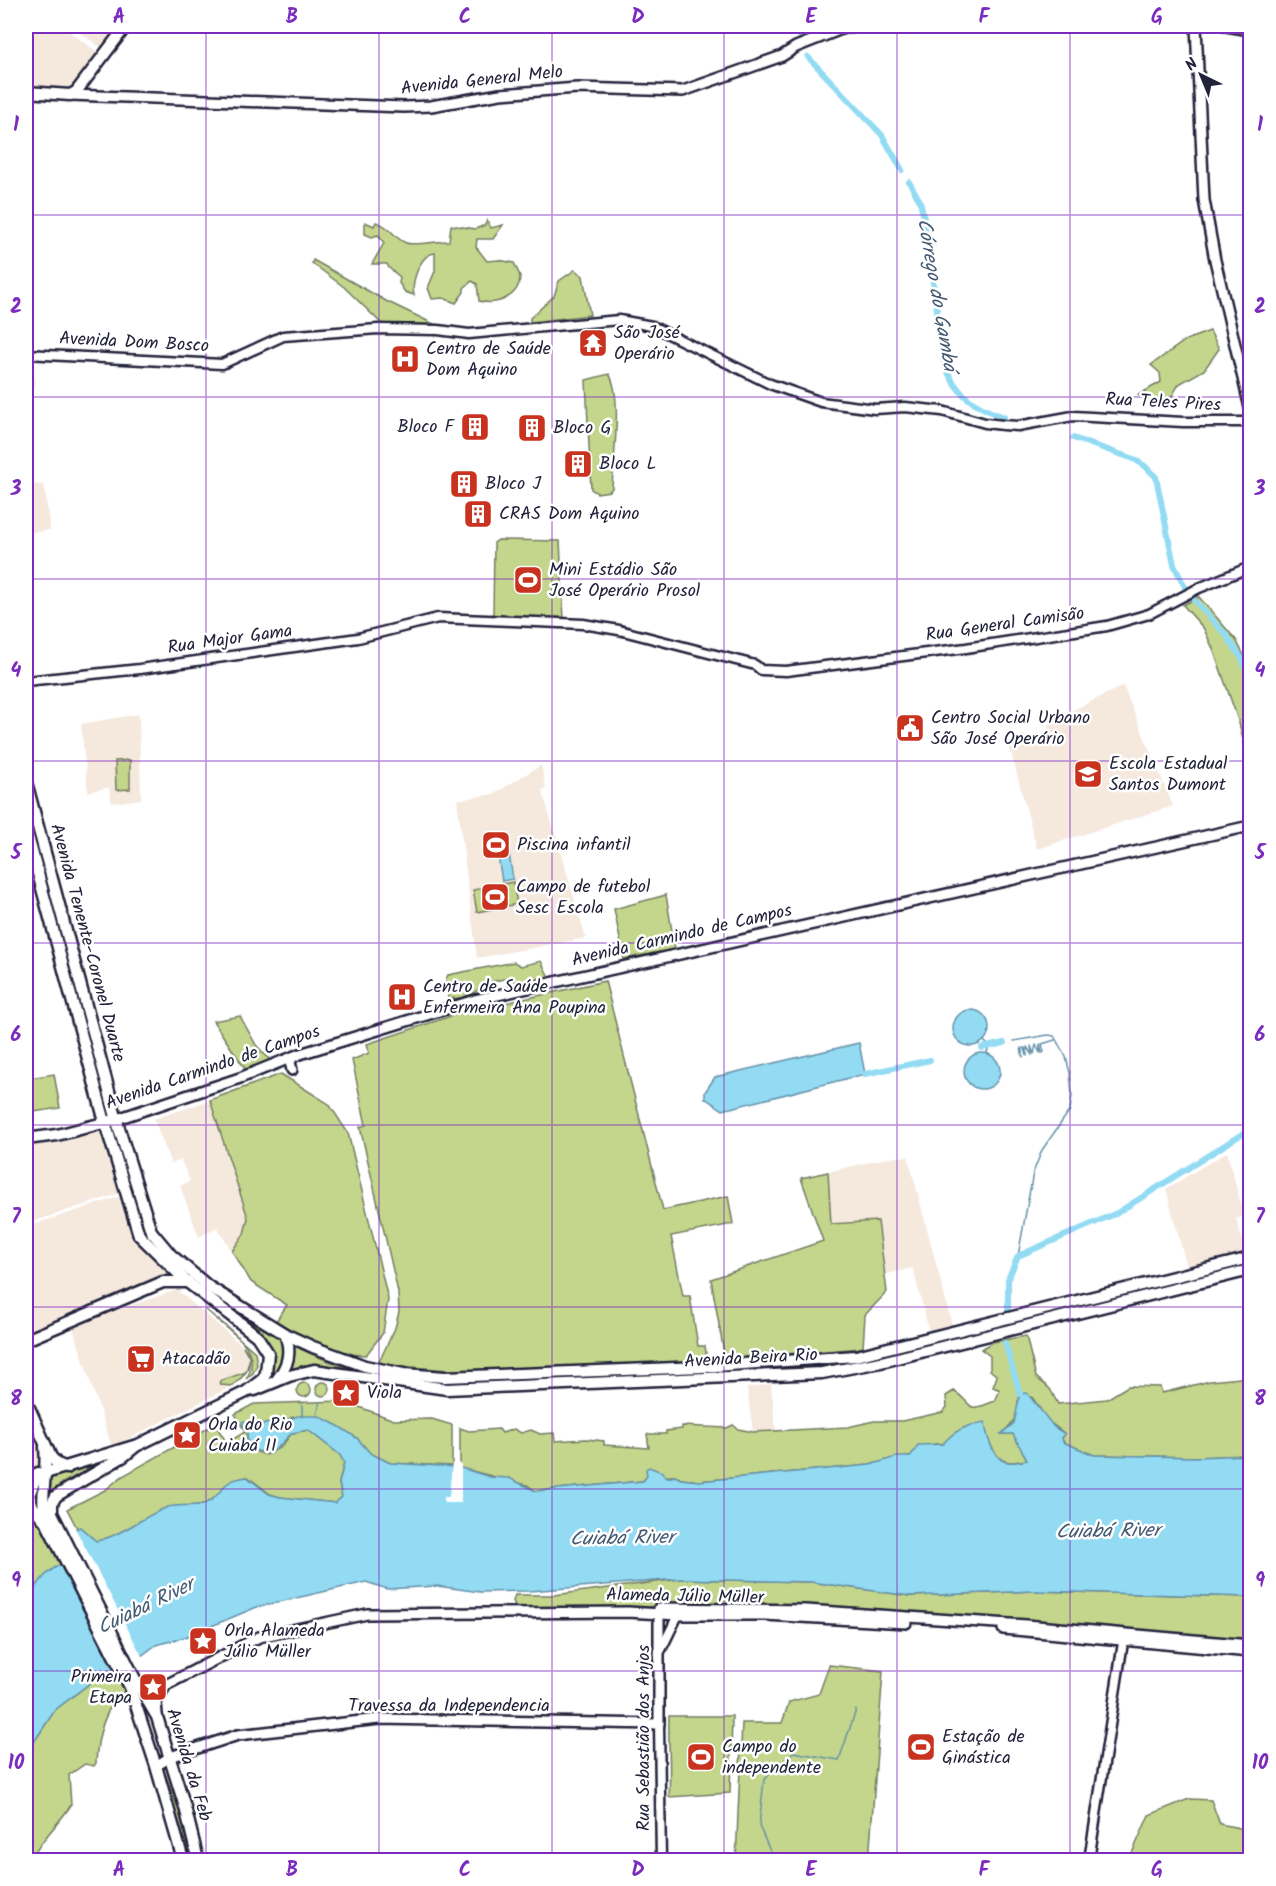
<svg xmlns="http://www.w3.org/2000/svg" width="1276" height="1886" font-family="Kalam,sans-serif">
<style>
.built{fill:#f5e8dd}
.green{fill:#c4d68b;stroke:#737c63;stroke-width:1.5}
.water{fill:#92dbf3;stroke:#6591a9;stroke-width:1.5}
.pier{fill:#fff}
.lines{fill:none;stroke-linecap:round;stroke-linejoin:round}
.stream{stroke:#6591a9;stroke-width:1.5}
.canal{stroke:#92dbf3;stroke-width:6}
.tertiary-casing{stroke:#22223b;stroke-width:13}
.secondary-casing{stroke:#22223b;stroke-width:14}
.primary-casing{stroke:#22223b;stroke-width:15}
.tertiary{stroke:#fff;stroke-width:8}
.secondary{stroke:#fff;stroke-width:9}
.primary{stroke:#fff;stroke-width:10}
.grid{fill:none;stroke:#7b2cbf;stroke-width:1.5;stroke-opacity:0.55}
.labels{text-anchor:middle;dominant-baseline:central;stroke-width:5;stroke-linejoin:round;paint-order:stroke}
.street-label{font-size:18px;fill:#22223b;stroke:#fff}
.poi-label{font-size:18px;fill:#22223b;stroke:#fff;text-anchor:start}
.water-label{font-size:20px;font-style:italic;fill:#445a72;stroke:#fff}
.neatline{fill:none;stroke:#7b2cbf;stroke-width:2}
.grid-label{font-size:20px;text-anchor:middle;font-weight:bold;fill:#7b2cbf}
</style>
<rect width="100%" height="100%" fill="#fff"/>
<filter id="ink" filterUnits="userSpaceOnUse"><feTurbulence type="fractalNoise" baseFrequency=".0167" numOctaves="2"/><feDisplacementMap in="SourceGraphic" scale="12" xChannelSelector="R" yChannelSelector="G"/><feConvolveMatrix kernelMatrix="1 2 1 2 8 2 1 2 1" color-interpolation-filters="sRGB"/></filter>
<g filter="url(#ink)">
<g class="built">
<path d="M26,26H61L103,56L77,90L26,87Z"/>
<path d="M71,26H123L106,51Z"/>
<path d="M26,358L33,359L35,386L26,385Z"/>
<path d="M26,484L44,485L50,530L26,533Z"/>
<path d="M1123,686L1173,806L1037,849L1008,741L1023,735L1033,741L1047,732L1049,722Z"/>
<path d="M139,714L141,799L112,803L109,787L88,792L81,724Z"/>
<path d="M541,765L546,788L542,790L586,938L477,958L457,800L494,794Z"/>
<path d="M210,1100L248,1218L244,1234L232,1251L217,1227L199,1237L180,1186L190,1181L181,1160L171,1164L154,1119Z"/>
<path d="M103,1125L121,1193L26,1224V1143Z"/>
<path d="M1227,1152L1244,1216L1236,1219L1246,1251L1187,1267L1166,1189Z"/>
<path d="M908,1156L952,1325L929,1331L913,1268L883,1275L877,1221L831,1224L828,1172L887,1158Z"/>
<path d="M122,1196L136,1237L150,1256L175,1276L26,1338V1227Z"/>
<path d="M177,1290L245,1348L250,1356L249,1369L232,1386L112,1447L72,1325Z"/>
<path d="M771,1384L776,1432H753L747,1388Z"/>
<path d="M26,1415L41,1452L42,1464L38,1470L26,1475Z"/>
</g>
<g class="green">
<path d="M487,220L491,228L503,225L493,239H477L476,247L487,261L499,260L514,263L520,276C520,297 496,306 479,301L477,284L472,281L464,288V292L456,303L443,298L432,299L428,288L435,271V253C420,254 411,282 414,295L405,292L399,283L400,277L389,268L387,264H372L384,243L378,235L372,237L365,234V222L374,226L376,222C391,226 393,238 406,243C413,246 439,241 449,241L451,225L475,229L485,225Z"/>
<path d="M313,260L386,301L440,327L383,325L344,287L312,263Z"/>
<path d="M575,270L583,276L590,315L530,322V318L554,296L559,281Z"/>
<path d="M1210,331L1219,349L1204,370L1179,384L1172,396L1156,406L1138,395L1161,382L1160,373L1151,365L1186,340Z"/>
<path d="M609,374C623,395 613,461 612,488L610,491L597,493L591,489L586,380Z"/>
<path d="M498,540L560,541L564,620L493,617L494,543Z"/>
<path d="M1199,597L1236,640L1250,667V795L1246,751L1239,723L1214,651L1204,629L1183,605Z"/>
<path d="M130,760V789L116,790L115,761Z"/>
<path d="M26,796L46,871L45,872L26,811Z"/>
<path d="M46,879H48L111,1114L45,881Z"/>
<path d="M513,882L517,904L477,912L473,890Z"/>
<path d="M666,895L675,949L624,959L614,909Z"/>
<path d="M541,961L548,975L544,979L522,984L508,978L486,983L469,997L448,999L446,979L448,975L514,962L521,966Z"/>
<path d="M605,981L663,1210L728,1196L733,1224L671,1236L683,1296H690L698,1346H705L707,1360L472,1372L378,1364L395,1328L399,1312L398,1292L360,1127L366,1125L352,1060L369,1053L367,1044L460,1013Z"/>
<path d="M240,1016L256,1045L274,1064L248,1073L213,1021Z"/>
<path d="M54,1074L60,1108L34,1112L28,1078Z"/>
<path d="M281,1074L329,1104L348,1133L388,1299L383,1333L366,1355L341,1354L274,1324L287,1305L251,1282L232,1251L244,1234L248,1218L210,1100Z"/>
<path d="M828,1172L831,1224L878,1221L887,1292L865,1315L863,1348L725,1359L711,1279L823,1241L801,1178Z"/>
<path d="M205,1309L255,1352L257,1365L253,1373L246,1379C266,1349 226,1328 205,1309Z"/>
<path d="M241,1315C276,1338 312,1358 353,1369V1372L269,1379C281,1349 262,1334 240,1317Z"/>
<path d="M1026,1336L1036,1377L1050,1389L1058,1404L1107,1399L1128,1386L1160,1387L1162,1393L1210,1381L1250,1377V1455L1196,1457L1094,1455L1063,1442L1062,1438L1065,1434L1048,1421L1032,1397L1018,1401C1020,1418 1012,1422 1002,1434H1013L1028,1460C1022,1460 1015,1463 1009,1462C993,1461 986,1435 985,1423C968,1425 954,1430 944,1444C924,1442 924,1454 908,1457C896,1460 883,1461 870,1465L699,1481L681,1479L675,1476H647L643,1481L536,1491L527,1485L460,1468V1428L469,1431L499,1429L502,1433L514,1429L521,1433L531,1430L540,1434L554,1433L555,1441L586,1439L604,1441V1445L649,1448L647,1434H666V1431L682,1429V1426L727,1428L733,1425L738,1429L753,1432L848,1427L874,1421H902L943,1412L947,1407L946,1396L954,1391C976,1405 963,1414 995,1401L1000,1390L993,1387L997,1376L990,1370V1356L981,1349L993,1342Z"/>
<path d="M243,1346C258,1362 246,1375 232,1386L221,1385L220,1381L246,1372L250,1358Z"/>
<circle cx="323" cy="1389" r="7"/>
<circle cx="304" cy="1390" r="7"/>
<path d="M343,1401L394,1420L432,1419L452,1425V1466L390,1463L370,1453L357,1438L332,1423L293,1417L284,1421L252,1426L247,1422L243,1424L247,1433L248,1449L266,1455L281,1447L292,1433L308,1430L340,1455L344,1463L339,1483L342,1497L335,1503L280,1497L270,1494L248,1477C224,1480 226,1491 210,1501C198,1509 181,1503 168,1508C143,1516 122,1536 96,1541L80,1527L77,1528L67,1509L105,1490L121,1477L215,1424L227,1443L245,1432L235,1414L254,1404Z"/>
<path d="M97,1464L62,1483L48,1496V1476Z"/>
<path d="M26,1483H28L40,1522L62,1564L26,1603Z"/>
<path d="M680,1579L811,1582L910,1596L1035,1591L1250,1597V1642L740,1606L516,1608L513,1601L515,1595H554Z"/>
<path d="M829,1665L883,1671L869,1860H736L742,1723H782L789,1702L819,1694Z"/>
<path d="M116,1669L127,1689C105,1704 97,1737 96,1763L94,1766L85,1764L69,1775L71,1805C59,1824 40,1840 31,1860H26V1754L55,1710L98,1677Z"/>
<path d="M669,1716H732L730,1793L669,1797C671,1769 668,1743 669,1716Z"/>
<path d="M162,1765L180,1814L193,1860H188Z"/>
<path d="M1189,1799L1211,1800L1220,1824L1250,1830V1860H1129L1149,1815Z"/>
</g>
<g class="water">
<path d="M509,854L513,879L502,881L498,856Z"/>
<circle cx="971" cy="1028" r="18"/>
<path d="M859,1043L865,1074L723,1110L705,1098V1092L715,1077Z"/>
<circle cx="982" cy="1071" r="18"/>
<path d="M1027,1393L1054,1427L1065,1434L1062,1438L1063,1442L1094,1455L1196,1457L1250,1455V1597L1035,1591L910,1596L811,1582L680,1579L529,1591L480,1592L437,1586L387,1589L366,1582L257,1607L185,1637L156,1645L141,1656L98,1677L55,1710L26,1754V1603C36,1588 43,1572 62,1564L72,1530L80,1527L96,1541C122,1536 143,1516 168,1507C181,1503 199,1509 210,1501C227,1489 219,1481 247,1477L269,1494L280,1497L335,1503L342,1497L339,1483L344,1463L340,1455L308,1430L292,1433L271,1454L248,1449L247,1433L242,1422L244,1421L252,1426L284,1421L298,1416H319L340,1427L357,1438L370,1453L390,1463L458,1467L490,1477L509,1478L536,1491L643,1481L647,1476L646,1469L649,1467L662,1472L667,1478L675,1476L681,1479L699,1481L870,1465L896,1457H910L918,1445L943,1444C954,1430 968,1425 985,1422C986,1434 993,1461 1008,1462C1014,1463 1022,1461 1027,1460L1013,1434H1001L1014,1423L1020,1394Z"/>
</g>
<g class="pier">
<path d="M452,1463L461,1465V1503H444V1497H449Z"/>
<path d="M74,1526L143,1658L118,1672L65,1534Z"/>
</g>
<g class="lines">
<g class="stream">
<path d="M984,1041L989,1046L987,1053"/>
<path d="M1014,1041L1048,1035L1054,1036L1066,1057L1070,1073L1072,1095L1070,1110L1042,1150L1033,1173L1018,1256"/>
<path d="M1021,1048L1023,1057V1048H1025L1027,1056V1047L1032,1055L1031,1046L1034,1054L1036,1045L1040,1053V1044L1042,1053L1044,1052L1042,1044L1055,1040"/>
<path d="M302,1403V1417"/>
<path d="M317,1416L320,1402"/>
<path d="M774,1860L759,1826L764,1780L793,1752L839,1760L856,1710"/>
</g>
<g class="canal">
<path d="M799,26L801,42"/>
<path d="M808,57L882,135L902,170"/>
<path d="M909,182L920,201L923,214L945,365C956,395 975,407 1004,417"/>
<path d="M1073,438L1134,459L1145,466L1156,477L1174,565L1186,589"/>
<path d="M1194,600L1226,635L1243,660L1250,684"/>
<path d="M982,1048L1004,1043"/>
<path d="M865,1074L930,1060"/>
<path d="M1008,1309V1279L1018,1256L1117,1213L1250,1129"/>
<path d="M1005,1343L1020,1394"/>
</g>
<g class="tertiary-casing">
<g id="tertiary">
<path d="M26,354L222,364L283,336L378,329L438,330L469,334L619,320L652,326L770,384L821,402L875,409L905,407L942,411L985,423L1003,425L1018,426L1073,416L1183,422H1250"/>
<path d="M26,681L140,669L358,638L438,618L583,624L619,630L755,665L761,670L786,671L966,648L1107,626L1149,614L1199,588L1250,567"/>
<path d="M661,1650L678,1615"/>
<path d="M659,1724L661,1860"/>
<path d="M1089,1860L1124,1636"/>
</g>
</g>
<g class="secondary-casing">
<g id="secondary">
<path d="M1196,26L1204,200L1215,260L1250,408"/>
<path d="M1226,26L1250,30"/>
<path d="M70,95L404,107L431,106L500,94L577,88L683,91L782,56L796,47L844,28L871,26"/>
<path d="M292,1070L290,1062L293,1057"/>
<path d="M117,1119L240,1078L300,1054L475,1000L1250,826"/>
<path d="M1003,1629L1250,1652"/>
<path d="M157,1714L156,1702L166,1685L259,1637L367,1614L628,1612L678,1615H765L906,1623"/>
<path d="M156,1766L170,1757L238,1735L379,1719L659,1724V1608L806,1610L1026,1625L1250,1645"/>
</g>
</g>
<g class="primary-casing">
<g id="primary">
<path d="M26,92L70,95L76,92L126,26"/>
<path d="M26,782L120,1132L151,1231L171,1255L209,1287L285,1334L313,1347L365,1366L403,1374L445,1377L702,1367L856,1356L1250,1258"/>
<path d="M26,829L105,1122L139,1235L186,1281L257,1336L268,1353L266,1373L263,1379L246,1392L136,1446L124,1456L56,1496L52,1503V1513L137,1683L157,1717L185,1807L198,1860"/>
<path d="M26,1139L57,1135L111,1121"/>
<path d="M26,1340L163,1282H188"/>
<path d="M276,1381C288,1366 292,1352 285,1334"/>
<path d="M255,1390L289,1376L314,1370L447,1389L822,1373L881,1362L1250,1270"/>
<path d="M26,1401L51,1457L57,1464L67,1468"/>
<path d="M45,1447C48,1472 39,1498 46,1522L130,1687L156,1766L183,1860"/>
<path d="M38,1473L29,1495L33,1507L46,1522"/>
<path d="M26,1479L134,1446"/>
</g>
</g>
<use href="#tertiary" class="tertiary"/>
<use href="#secondary" class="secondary"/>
<use href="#primary" class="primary"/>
</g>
</g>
<path class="grid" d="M206,26V1860M379,26V1860M552,26V1860M724,26V1860M897,26V1860M1070,26V1860M26,215H1250M26,397H1250M26,579H1250M26,761H1250M26,943H1250M26,1125H1250M26,1307H1250M26,1489H1250M26,1671H1250"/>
<defs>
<g id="temple-square" transform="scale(1.5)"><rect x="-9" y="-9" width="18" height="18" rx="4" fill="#c8321e" stroke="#fff"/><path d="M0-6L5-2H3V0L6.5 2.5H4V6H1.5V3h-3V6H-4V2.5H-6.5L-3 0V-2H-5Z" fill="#fff"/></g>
<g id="hospital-square" transform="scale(1.5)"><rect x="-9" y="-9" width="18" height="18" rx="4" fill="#c8321e" stroke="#fff"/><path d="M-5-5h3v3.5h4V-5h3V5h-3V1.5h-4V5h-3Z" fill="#fff"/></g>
<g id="building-square" transform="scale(1.5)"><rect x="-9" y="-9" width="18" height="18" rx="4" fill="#c8321e" stroke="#fff"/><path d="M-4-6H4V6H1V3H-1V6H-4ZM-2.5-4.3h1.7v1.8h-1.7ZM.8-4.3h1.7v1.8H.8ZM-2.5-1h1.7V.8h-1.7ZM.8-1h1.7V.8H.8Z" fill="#fff"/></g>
<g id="stadium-square" transform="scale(1.5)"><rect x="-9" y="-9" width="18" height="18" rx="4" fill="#c8321e" stroke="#fff"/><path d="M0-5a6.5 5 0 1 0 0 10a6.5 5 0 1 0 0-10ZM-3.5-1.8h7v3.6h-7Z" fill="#fff"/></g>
<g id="civic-square" transform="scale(1.5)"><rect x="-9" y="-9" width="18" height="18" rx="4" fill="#c8321e" stroke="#fff"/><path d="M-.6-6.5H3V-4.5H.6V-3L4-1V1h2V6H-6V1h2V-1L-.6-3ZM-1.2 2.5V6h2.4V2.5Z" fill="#fff"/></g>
<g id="school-square" transform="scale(1.5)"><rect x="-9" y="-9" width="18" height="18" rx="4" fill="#c8321e" stroke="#fff"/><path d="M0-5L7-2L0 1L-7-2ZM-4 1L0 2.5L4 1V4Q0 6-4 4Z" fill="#fff"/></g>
<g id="supermarket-square" transform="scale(1.5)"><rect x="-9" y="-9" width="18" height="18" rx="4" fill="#c8321e" stroke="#fff"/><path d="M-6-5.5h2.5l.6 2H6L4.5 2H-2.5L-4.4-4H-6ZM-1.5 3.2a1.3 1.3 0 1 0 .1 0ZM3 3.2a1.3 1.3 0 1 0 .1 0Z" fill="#fff"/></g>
<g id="sight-square" transform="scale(1.5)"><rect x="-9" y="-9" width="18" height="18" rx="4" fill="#c8321e" stroke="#fff"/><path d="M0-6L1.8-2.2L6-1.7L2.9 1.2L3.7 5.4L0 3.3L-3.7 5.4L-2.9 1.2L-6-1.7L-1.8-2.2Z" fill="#fff"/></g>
</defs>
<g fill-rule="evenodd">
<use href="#temple-square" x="593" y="343"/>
<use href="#hospital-square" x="405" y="359"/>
<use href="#building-square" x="475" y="427"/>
<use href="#building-square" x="532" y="428"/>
<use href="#building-square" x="578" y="464"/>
<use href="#building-square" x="464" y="484"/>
<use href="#building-square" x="478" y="514"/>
<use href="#stadium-square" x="528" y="580"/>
<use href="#civic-square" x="910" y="728"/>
<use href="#school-square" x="1088" y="774"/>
<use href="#stadium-square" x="496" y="845"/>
<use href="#stadium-square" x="495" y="897"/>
<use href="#hospital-square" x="402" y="997"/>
<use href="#supermarket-square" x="141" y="1359"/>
<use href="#sight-square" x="346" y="1393"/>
<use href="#sight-square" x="187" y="1435"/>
<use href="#sight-square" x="203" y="1641"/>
<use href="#sight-square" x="153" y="1687"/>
<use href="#stadium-square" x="921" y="1747"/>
<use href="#stadium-square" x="701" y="1757"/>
</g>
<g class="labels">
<g class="street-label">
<text transform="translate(482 81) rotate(-6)">Avenida General Melo</text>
<text transform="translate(134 343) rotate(3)">Avenida Dom Bosco</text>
<text transform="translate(1163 403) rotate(3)">Rua Teles Pires</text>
<text transform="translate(1005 625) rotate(-8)">Rua General Camisão</text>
<text transform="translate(230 640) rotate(-8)">Rua Major Gama</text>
<text transform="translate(682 936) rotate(-13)">Avenida Carmindo de Campos</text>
<text transform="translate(87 943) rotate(75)">Avenida Tenente-Coronel Duarte</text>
<text transform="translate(213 1068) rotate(-19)">Avenida Carmindo de Campos</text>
<text transform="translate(751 1359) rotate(-3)">Avenida Beira Rio</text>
<text transform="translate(685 1597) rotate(1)">Alameda Júlio Müller</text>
<text x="449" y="1706">Travessa da Independencia</text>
<text transform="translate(644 1738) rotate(-90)">Rua Sebastião dos Anjos</text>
<text transform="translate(188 1765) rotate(73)">Avenida da Feb</text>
</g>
<g class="poi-label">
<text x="614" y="333">São José<tspan x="614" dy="21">Operário</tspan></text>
<text x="426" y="349">Centro de Saúde<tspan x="426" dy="21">Dom Aquino</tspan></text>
<text x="454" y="427" text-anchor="end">Bloco F</text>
<text x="553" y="428">Bloco G</text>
<text x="599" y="464">Bloco L</text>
<text x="485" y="484">Bloco J</text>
<text x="499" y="514">CRAS Dom Aquino</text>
<text x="549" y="570">Mini Estádio São<tspan x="549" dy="21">José Operário Prosol</tspan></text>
<text x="931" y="718">Centro Social Urbano<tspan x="931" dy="21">São José Operário</tspan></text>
<text x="1109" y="764">Escola Estadual<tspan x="1109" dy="21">Santos Dumont</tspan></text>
<text x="517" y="845">Piscina infantil</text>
<text x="516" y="887">Campo de futebol<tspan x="516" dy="21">Sesc Escola</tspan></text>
<text x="423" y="987">Centro de Saúde<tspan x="423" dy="21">Enfermeira Ana Poupina</tspan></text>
<text x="162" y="1359">Atacadão</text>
<text x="367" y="1393">Viola</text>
<text x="208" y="1425">Orla do Rio<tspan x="208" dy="21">Cuiabá II</tspan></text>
<text x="224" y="1631">Orla Alameda<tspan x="224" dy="21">Júlio Müller</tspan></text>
<text x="132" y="1677" text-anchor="end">Primeira<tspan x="132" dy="21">Etapa</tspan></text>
<text x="942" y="1737">Estação de<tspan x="942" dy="21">Ginástica</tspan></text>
<text x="722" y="1747">Campo do<tspan x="722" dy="21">independente</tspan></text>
</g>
<g class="water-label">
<text transform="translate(936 295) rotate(80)">Córrego do Gambá</text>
<text transform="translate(1108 1532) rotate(-1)">Cuiabá River</text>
<text transform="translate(622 1539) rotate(-1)">Cuiabá River</text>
<text transform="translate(146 1607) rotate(-26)">Cuiabá River</text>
</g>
</g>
<rect width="1276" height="1886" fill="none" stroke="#fff" stroke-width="66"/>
<g transform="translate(1201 75) rotate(317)" stroke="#ffffff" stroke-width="4.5" paint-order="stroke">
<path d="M0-4.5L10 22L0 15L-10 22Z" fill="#22223b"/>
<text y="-9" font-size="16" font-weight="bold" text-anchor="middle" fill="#22223b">N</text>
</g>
<rect x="33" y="33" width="1210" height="1820" class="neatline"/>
<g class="grid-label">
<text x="119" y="23">A</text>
<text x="292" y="23">B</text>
<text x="465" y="23">C</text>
<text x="638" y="23">D</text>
<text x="811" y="23">E</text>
<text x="984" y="23">F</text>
<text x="1157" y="23">G</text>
<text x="16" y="131">1</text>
<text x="1260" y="131">1</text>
<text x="16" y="313">2</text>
<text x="1260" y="313">2</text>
<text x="16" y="495">3</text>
<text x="1260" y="495">3</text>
<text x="16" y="677">4</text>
<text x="1260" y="677">4</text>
<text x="16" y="859">5</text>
<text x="1260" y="859">5</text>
<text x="16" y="1041">6</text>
<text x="1260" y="1041">6</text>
<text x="16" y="1223">7</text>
<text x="1260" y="1223">7</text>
<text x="16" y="1405">8</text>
<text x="1260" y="1405">8</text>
<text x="16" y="1587">9</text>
<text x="1260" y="1587">9</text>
<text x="16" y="1769">10</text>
<text x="1260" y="1769">10</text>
<text x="119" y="1876">A</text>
<text x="292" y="1876">B</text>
<text x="465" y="1876">C</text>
<text x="638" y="1876">D</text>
<text x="811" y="1876">E</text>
<text x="984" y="1876">F</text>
<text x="1157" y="1876">G</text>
</g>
</svg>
